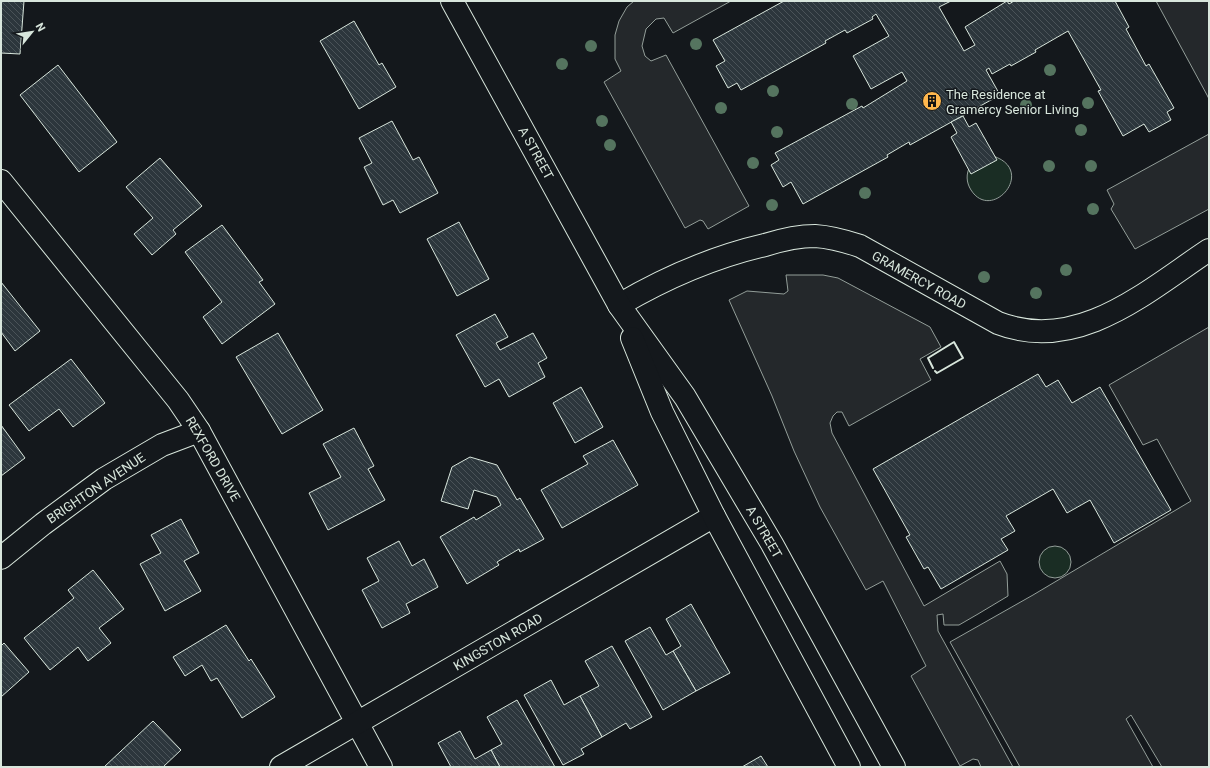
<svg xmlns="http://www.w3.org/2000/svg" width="1210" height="768" font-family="Roboto,sans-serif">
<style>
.green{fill:#1a2d24;stroke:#939e99}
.parking{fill:#24282b;stroke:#939e99}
.building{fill:url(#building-back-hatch);stroke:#d8e6dc}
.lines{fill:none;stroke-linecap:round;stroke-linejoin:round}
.minor-casing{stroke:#d8e6dc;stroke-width:24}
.major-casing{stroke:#d8e6dc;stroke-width:24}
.minor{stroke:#14181c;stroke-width:22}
.major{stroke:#14181c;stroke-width:22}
.wall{stroke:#d8e6dc;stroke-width:2}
.tree{fill:#55745f}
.labels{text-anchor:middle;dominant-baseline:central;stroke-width:3;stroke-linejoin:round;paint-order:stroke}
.poi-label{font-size:13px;fill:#d8e6dc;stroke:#14181c;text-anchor:start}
.street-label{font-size:13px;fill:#d8e6dc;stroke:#14181c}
</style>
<defs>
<pattern id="building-back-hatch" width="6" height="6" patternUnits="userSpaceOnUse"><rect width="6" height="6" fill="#2c363c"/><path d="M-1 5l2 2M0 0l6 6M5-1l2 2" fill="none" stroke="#4a5358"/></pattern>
</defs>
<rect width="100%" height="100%" fill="#14181c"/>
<g class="green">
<path d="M993,156C1037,170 992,223 971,190C966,182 966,174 970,166Z"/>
<circle cx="1055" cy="562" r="16"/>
</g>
<g class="parking">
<path d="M634,1H731L673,33L664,18L656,19L646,29L642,46L645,56L651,61L666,55L749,206L708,229L703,221L700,220L685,228L604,82L621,71L615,59V35L619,21L627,7Z"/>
<path d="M1156,1H1209V99L1207,95Z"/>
<path d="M1209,134V209L1135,249L1111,209L1114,204L1107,190Z"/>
<path d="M786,275H823L838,278L930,327L941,347L920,359L931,380L849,426L842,412H837L833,416L830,423L832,433L924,606L1000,561L1007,574L1008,596L978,614L959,625H944L943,614L937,615L938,631L1013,767H981L978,760L973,759L960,766L911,676L926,666L883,581L866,590L820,507L794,451L772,396L729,300L747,291L784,294L788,291Z"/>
<path d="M1209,327V767H1162L1131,715L1126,719L1153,767H1020L950,642L1033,595L1191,501L1157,439L1143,445L1109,385Z"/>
</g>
<g class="building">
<path d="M1,1H24L20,54L1,53Z"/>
<path d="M784,1H951L939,7L964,51L975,45L965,27L1007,1L1009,4L1014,1H1115L1129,27L1126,29L1146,66L1149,64L1174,108L1167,112L1171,120L1149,132L1144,124L1123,136L1098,91L1101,90L1068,31L1035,50L1036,52L1011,66L1010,64L992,74L989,68L986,70L1000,95L910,145L909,142L887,155L888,157L803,204L791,182L783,187L771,165L779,160L775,153L862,106L863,108L907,81L902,72L871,89L853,56L889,36L876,14L872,17L873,19L847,33L845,30L825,41L826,43L741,90L737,83L728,88L716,66L725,61L713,40Z"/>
<path d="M354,21L379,65L382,63L396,87L359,109L320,41Z"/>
<path d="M58,65L117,142L79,172L20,95Z"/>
<path d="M963,116L969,127L976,123L997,160L971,174L951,137L957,133L951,122Z"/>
<path d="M392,121L413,160L419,157L438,193L400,213L393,200L383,205L364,167L372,163L359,138Z"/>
<path d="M160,158L202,206L173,230L176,234L152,255L134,234L153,218L126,187Z"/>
<path d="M459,222L489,279L457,296L427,239Z"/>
<path d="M222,225L263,280L259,282L275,304L222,344L203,317L222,302L185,252Z"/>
<path d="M1,282L40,331L15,351L1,332Z"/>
<path d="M495,314L508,337L496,343L500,350L533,333L547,358L538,363L545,377L509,397L499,379L485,387L456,335Z"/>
<path d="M278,333L323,410L282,434L236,357Z"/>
<path d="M71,359L105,403L73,427L59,409L29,431L9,405Z"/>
<path d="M1038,374L1046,387L1058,380L1072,403L1100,387L1171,510L1114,543L1090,500L1067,513L1053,489L1006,516L1015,531L1001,539L1008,550L941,589L928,567L924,569L906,537L910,535L873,469Z"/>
<path d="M581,387L603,427L575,443L553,403Z"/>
<path d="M1,425L25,458L1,476Z"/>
<path d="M354,428L374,466L368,469L385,500L328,530L309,493L341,477L323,444Z"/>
<path d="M613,440L638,485L562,528L541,490L588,464L583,456Z"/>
<path d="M470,457L497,465L517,500L520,498L544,539L520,552L519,549L497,562L499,565L467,584L440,537L474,517L476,520L501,505L497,497L474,490L468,509L441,501L452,467Z"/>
<path d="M181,519L199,553L184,561L201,591L165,611L140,564L161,553L151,535Z"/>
<path d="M399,541L412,566L424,559L438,587L406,604L410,613L382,628L362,590L379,581L367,558Z"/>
<path d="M93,570L124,609L99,628L111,643L88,661L78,647L50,670L24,638L74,598L68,590Z"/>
<path d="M691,604L730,673L696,691L673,651L681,646L666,619Z"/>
<path d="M226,625L249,661L251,659L275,697L242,718L217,678L211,681L202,665L185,676L173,657Z"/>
<path d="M650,627L666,655L673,651L696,691L663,710L625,641Z"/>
<path d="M4,643L29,672L1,697V646Z"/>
<path d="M612,646L652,717L630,729L626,723L602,737L580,696L599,686L585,661Z"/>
<path d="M551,680L564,705L580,696L602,737L581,749L584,754L563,765L524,695Z"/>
<path d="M517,700L555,767H500L491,750L502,744L487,717Z"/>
<path d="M153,721L181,750L163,767H104Z"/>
<path d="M460,731L475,759L491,750L500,767H451L438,743Z"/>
<path d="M761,756L768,767H742Z"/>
</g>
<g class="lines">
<g class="minor-casing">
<g id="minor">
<path d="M1,181L178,400L199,431L381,767"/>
<path d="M619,305C665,278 713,257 765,245C781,240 798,236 815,236C831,237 845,241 860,246L998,323C1078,354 1147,291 1209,250"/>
<path d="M1,558L43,524L104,479L162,445L199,431"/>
<path d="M281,767L714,516"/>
</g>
</g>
<g class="major-casing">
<g id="major">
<path d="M452,1L619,305L685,397L772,544L894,767"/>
<path d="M632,338L662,412L714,516L849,767"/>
</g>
</g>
<use href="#minor" class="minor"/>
<use href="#major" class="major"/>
<path class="wall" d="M933,368L928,358L954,342L963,358L937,373L935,371"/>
</g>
<g class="tree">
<circle cx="696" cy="44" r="6"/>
<circle cx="591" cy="46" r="6"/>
<circle cx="562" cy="64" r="6"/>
<circle cx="1050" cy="70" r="6"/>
<circle cx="773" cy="91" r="6"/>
<circle cx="1088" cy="103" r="6"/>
<circle cx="852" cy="104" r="6"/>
<circle cx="1026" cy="105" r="6"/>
<circle cx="721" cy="108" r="6"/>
<circle cx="602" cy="121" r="6"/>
<circle cx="1081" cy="130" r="6"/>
<circle cx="777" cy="132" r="6"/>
<circle cx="610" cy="145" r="6"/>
<circle cx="753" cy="163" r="6"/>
<circle cx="1049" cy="166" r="6"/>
<circle cx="1091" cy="166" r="6"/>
<circle cx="865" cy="193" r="6"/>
<circle cx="772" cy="205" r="6"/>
<circle cx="1093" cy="209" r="6"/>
<circle cx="1066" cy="270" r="6"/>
<circle cx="984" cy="277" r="6"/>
<circle cx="1036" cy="293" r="6"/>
</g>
<defs>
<g id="building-disc" transform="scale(1)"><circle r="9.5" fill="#ffb74d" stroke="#14181c"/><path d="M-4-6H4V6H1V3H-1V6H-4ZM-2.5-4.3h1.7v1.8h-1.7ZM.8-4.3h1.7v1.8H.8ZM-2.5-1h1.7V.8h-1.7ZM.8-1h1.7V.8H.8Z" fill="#111"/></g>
</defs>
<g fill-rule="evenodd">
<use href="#building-disc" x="932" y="101"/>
</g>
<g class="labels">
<g class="poi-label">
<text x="946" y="94">The Residence at<tspan x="946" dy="15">Gramercy Senior Living</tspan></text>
</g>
<g class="street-label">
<text transform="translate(536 153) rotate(61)">A STREET</text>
<text transform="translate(919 280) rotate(29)">GRAMERCY ROAD</text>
<text transform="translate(213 459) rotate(60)">REXFORD DRIVE</text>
<text transform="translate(96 488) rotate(-34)">BRIGHTON AVENUE</text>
<text transform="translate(764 532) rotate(60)">A STREET</text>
<text transform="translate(498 642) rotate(-30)">KINGSTON ROAD</text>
</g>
</g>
<rect width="1210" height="768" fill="none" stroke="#d8e6dc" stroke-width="4"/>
<g transform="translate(32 32) rotate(60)" stroke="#14181c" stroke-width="3" paint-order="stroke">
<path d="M0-3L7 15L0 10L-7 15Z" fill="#d8e6dc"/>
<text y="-6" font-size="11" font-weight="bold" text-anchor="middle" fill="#d8e6dc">N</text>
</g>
</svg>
